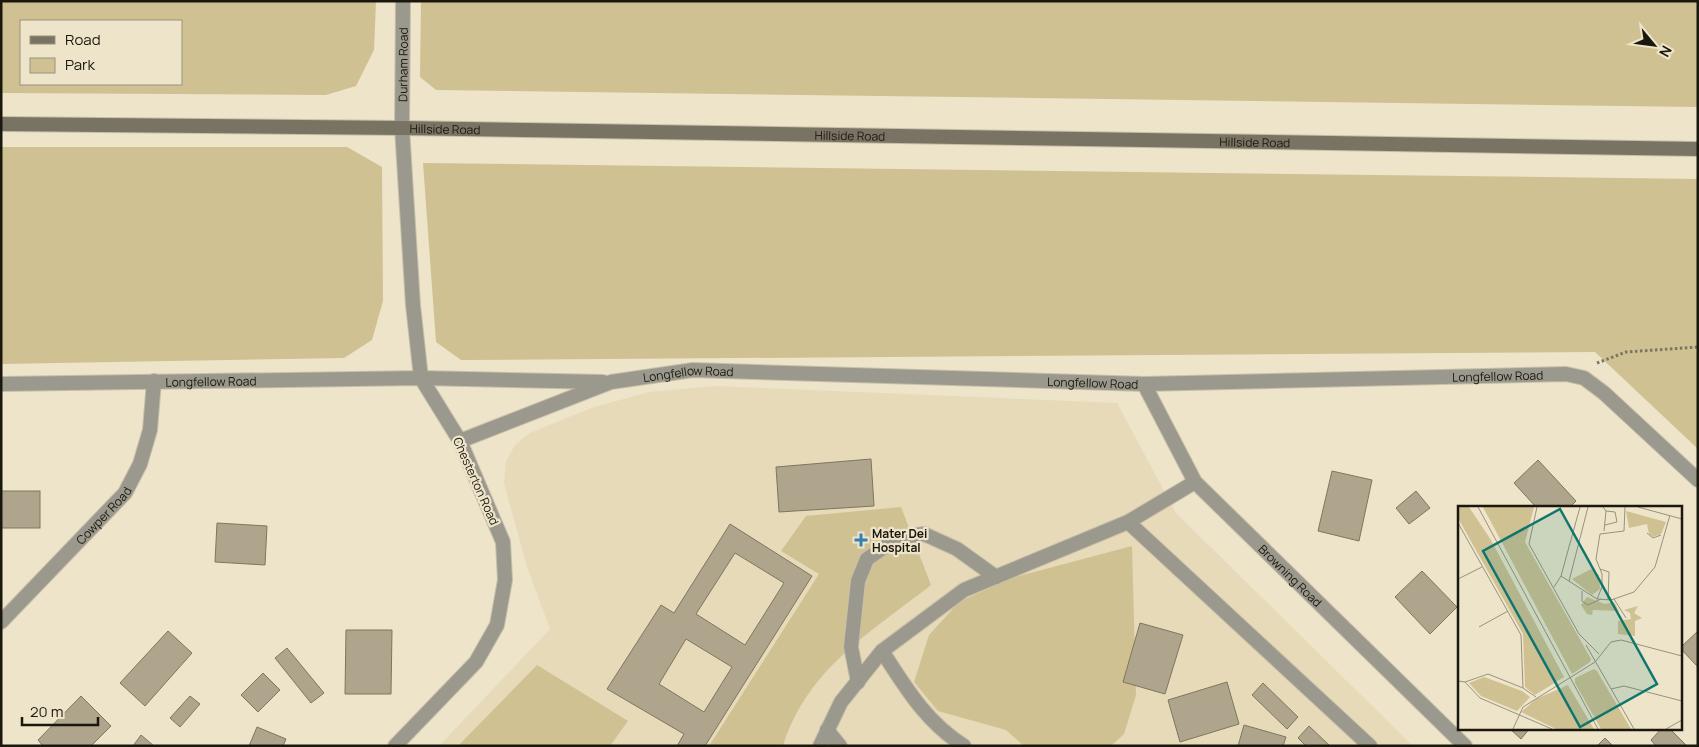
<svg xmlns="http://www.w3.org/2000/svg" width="1699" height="747" font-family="Manrope,sans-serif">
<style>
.built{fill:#e6dab9}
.green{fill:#d0c193;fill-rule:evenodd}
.building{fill:#aea58c;stroke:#7e765f;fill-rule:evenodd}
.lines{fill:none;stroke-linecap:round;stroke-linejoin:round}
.service-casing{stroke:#c7bfa8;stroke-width:16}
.minor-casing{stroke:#c7bfa8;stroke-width:16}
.secondary-casing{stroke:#c7bfa8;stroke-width:16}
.path{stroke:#7b7564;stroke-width:3;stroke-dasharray:2.5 2.5;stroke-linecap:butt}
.service{stroke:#9b988d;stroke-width:14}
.minor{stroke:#9b988d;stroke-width:14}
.secondary{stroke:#797363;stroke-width:14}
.poi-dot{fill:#3380b3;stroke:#ede4ca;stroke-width:2}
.labels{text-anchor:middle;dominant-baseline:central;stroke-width:4.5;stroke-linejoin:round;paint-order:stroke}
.street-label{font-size:12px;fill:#1a170d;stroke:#ede4ca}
.poi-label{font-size:12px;font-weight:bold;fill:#1a170d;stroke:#ede4ca;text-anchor:start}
.inset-road{fill:none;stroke:#99927e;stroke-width:1}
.view{fill:#0f766e;fill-opacity:0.15;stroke:#0f766e;stroke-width:2.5}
.inset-edge{fill:none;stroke:#1a170d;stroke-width:2.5}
</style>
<rect width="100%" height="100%" fill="#ede4ca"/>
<path class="built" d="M717,386L1117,403L1176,513L1413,746H439L550,629L527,567L504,483L506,461L515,445L530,433L591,408L649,392Z"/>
<g class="green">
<path d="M1,1H376L374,50L356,86L326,95L1,93ZM21,21H181V84H21Z"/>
<path d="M421,1H1698V107L436,90L420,77Z"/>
<path d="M1,147H347L382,167L383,301L372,340L344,358L1,364Z"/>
<path d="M423,163L1698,179V449L1595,352L461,360L436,342Z"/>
<path d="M901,507L931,585C871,632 807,669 783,746H709L819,574L781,551L806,516Z"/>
<path d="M1132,546L1136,695L1124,734L1111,746H1024L1006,730L938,711L914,682L929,635L959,602L1011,578Z"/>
<path d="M537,665L628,721L610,746H458Z"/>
</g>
<g class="building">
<path d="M871,459L874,506L779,512L776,467Z"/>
<path d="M1538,460L1576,501L1570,507H1536L1514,483Z"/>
<path d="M1332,471L1372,480L1359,541L1318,531Z"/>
<rect x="1" y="491" width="39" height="37"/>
<path d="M1416,491L1430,508L1409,524L1396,508Z"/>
<path d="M217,523L267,526L265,565L215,562Z"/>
<path d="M730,524L812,576L705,746H677L684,734L607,689L661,605L674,613ZM735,553L784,583L745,645L696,614ZM686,639L732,667L704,712L659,684Z"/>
<path d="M1422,571L1457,607L1430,634L1395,597Z"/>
<path d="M1140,623L1183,635L1165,694L1123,682Z"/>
<path d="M346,630H392L391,694H345Z"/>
<path d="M168,631L192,653L145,706L120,683Z"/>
<path d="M1698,631V667L1680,648Z"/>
<path d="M287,648L324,693L311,703L275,658Z"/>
<path d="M263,673L280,690L258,712L241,695Z"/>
<path d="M1227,682L1239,724L1180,742L1168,700Z"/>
<path d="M1263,683L1298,717L1287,729L1252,695Z"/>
<path d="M81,696L111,726L91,746H43L38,740Z"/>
<path d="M190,696L200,704L180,727L170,718Z"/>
<path d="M1244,725L1286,737L1283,746H1238Z"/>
<path d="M1309,726L1330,746H1306L1298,738Z"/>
<path d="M257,727L286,739L283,746H249Z"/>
<path d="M1509,728H1530L1521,739Z"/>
<path d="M1662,728H1669L1687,746H1656L1651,740Z"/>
<path d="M141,735L154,746H133Z"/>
<path d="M1605,738L1613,746H1597Z"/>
</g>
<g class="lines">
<g class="service-casing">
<g id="service">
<path d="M1128,522L1370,746"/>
<path d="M882,651C906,688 926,722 964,746"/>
<path d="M858,682L851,647L858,581L867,559L899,537L924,534L957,549L996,577"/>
<path d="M827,730L840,746"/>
<path d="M820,746L841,702L882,651L964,590L1128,522L1195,482"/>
</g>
</g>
<g class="minor-casing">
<g id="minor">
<path id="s1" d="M1,384L421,378L603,382"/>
<path id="s2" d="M1144,384L1195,482L1465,746"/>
<path id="s3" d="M460,441L611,382L693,370L1144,384L1566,374L1584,378L1604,393L1698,480"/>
<path id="s4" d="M1,622L125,493L140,464L150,430L154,381"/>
<path id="s5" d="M395,746L476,662L497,625L505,580L503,542L460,441L421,378L413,305L402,128L403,1"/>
</g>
</g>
<g class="secondary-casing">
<g id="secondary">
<path id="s6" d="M1,124L402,128L1698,149"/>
</g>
</g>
<path class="path" d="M1597,363L1626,352L1698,347"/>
<use href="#service" class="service"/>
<use href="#minor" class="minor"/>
<use href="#secondary" class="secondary"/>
</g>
<path class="poi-dot" d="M858.5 532.5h5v5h5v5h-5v5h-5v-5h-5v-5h5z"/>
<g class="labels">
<g class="street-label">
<text stroke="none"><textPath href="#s5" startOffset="741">Durham Road</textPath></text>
<text stroke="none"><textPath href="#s6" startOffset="444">Hillside Road</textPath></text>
<text stroke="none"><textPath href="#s6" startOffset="849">Hillside Road</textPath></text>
<text stroke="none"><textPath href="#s6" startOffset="1254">Hillside Road</textPath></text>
<text stroke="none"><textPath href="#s3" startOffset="240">Longfellow Road</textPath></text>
<text stroke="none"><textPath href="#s3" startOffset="1050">Longfellow Road</textPath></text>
<text stroke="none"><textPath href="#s1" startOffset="210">Longfellow Road</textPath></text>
<text stroke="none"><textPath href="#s3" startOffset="645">Longfellow Road</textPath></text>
<text transform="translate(476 481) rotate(66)">Chesterton Road</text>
<text stroke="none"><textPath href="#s4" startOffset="148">Cowper Road</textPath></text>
<text stroke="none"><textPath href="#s2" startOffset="244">Browning Road</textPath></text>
</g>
<g class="poi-label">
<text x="872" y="533">Mater Dei<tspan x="872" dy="14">Hospital</tspan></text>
</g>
</g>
<g transform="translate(1458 506)">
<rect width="224" height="224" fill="#ede4ca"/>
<path d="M0,1H11L33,34L106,171L77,189L67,181L65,128L0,12ZM25,1H76L67,36L133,153L132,156L114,168ZM168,5L208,16L203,28L195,31L191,28L189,18L171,22ZM133,63L141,69L142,83L134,89L114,73ZM129,91L147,98L156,96L161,105L135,104L134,109L129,108L123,99ZM180,100L176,107L184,112L177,115V130L160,128V115L173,113L172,107L166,104ZM136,163L139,165L173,223H143L117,177V172ZM26,171L64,185L72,191L59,205L23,190L11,177ZM110,179L136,223H98L63,206L78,193Z" fill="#d0c193"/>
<path class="inset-road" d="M20,1L140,223M79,1L71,38L121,128L141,148M145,1L148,5L146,25M180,1L224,13M0,17L63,129L65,182M147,19L159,16L157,6L148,5M189,27L195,32L203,29M142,63L151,66L150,94M103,70L139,93L153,94L176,86L197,61L212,9M0,73L24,61M111,75L130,1M96,81L103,70L122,1M124,85V95L130,99L143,93M139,93L144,81V68L138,53L142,28L166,25L167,1M156,93L168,112M21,121L50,105M128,139L176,223M0,175L7,176L30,168L65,182L78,191M7,176L22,192L94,223M153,183L166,180L224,195M55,223L65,201L137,156L153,136L163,134L224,150M208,223L224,214"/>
<path class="view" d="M102,3L199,178L122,221L25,45Z"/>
<rect width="224" height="224" class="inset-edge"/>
</g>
<rect width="1699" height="747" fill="none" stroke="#1a170d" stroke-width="5"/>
<rect x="20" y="20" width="162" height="65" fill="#ede4ca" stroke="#99927e"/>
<rect x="30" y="36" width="25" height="8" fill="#797363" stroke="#99927e"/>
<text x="65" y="45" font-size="15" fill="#1a170d">Road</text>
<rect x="30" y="58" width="25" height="15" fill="#d0c193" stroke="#99927e"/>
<text x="65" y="70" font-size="15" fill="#1a170d">Park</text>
<g transform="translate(1654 45) rotate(119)" stroke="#ede4ca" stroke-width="4" paint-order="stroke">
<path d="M0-4L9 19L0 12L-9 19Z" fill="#1a170d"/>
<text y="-8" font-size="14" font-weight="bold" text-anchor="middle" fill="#1a170d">N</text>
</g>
<path d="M22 717v8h76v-8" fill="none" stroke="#1a170d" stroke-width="2.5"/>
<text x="30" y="717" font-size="15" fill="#1a170d" stroke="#ede4ca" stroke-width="4" paint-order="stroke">20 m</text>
</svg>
